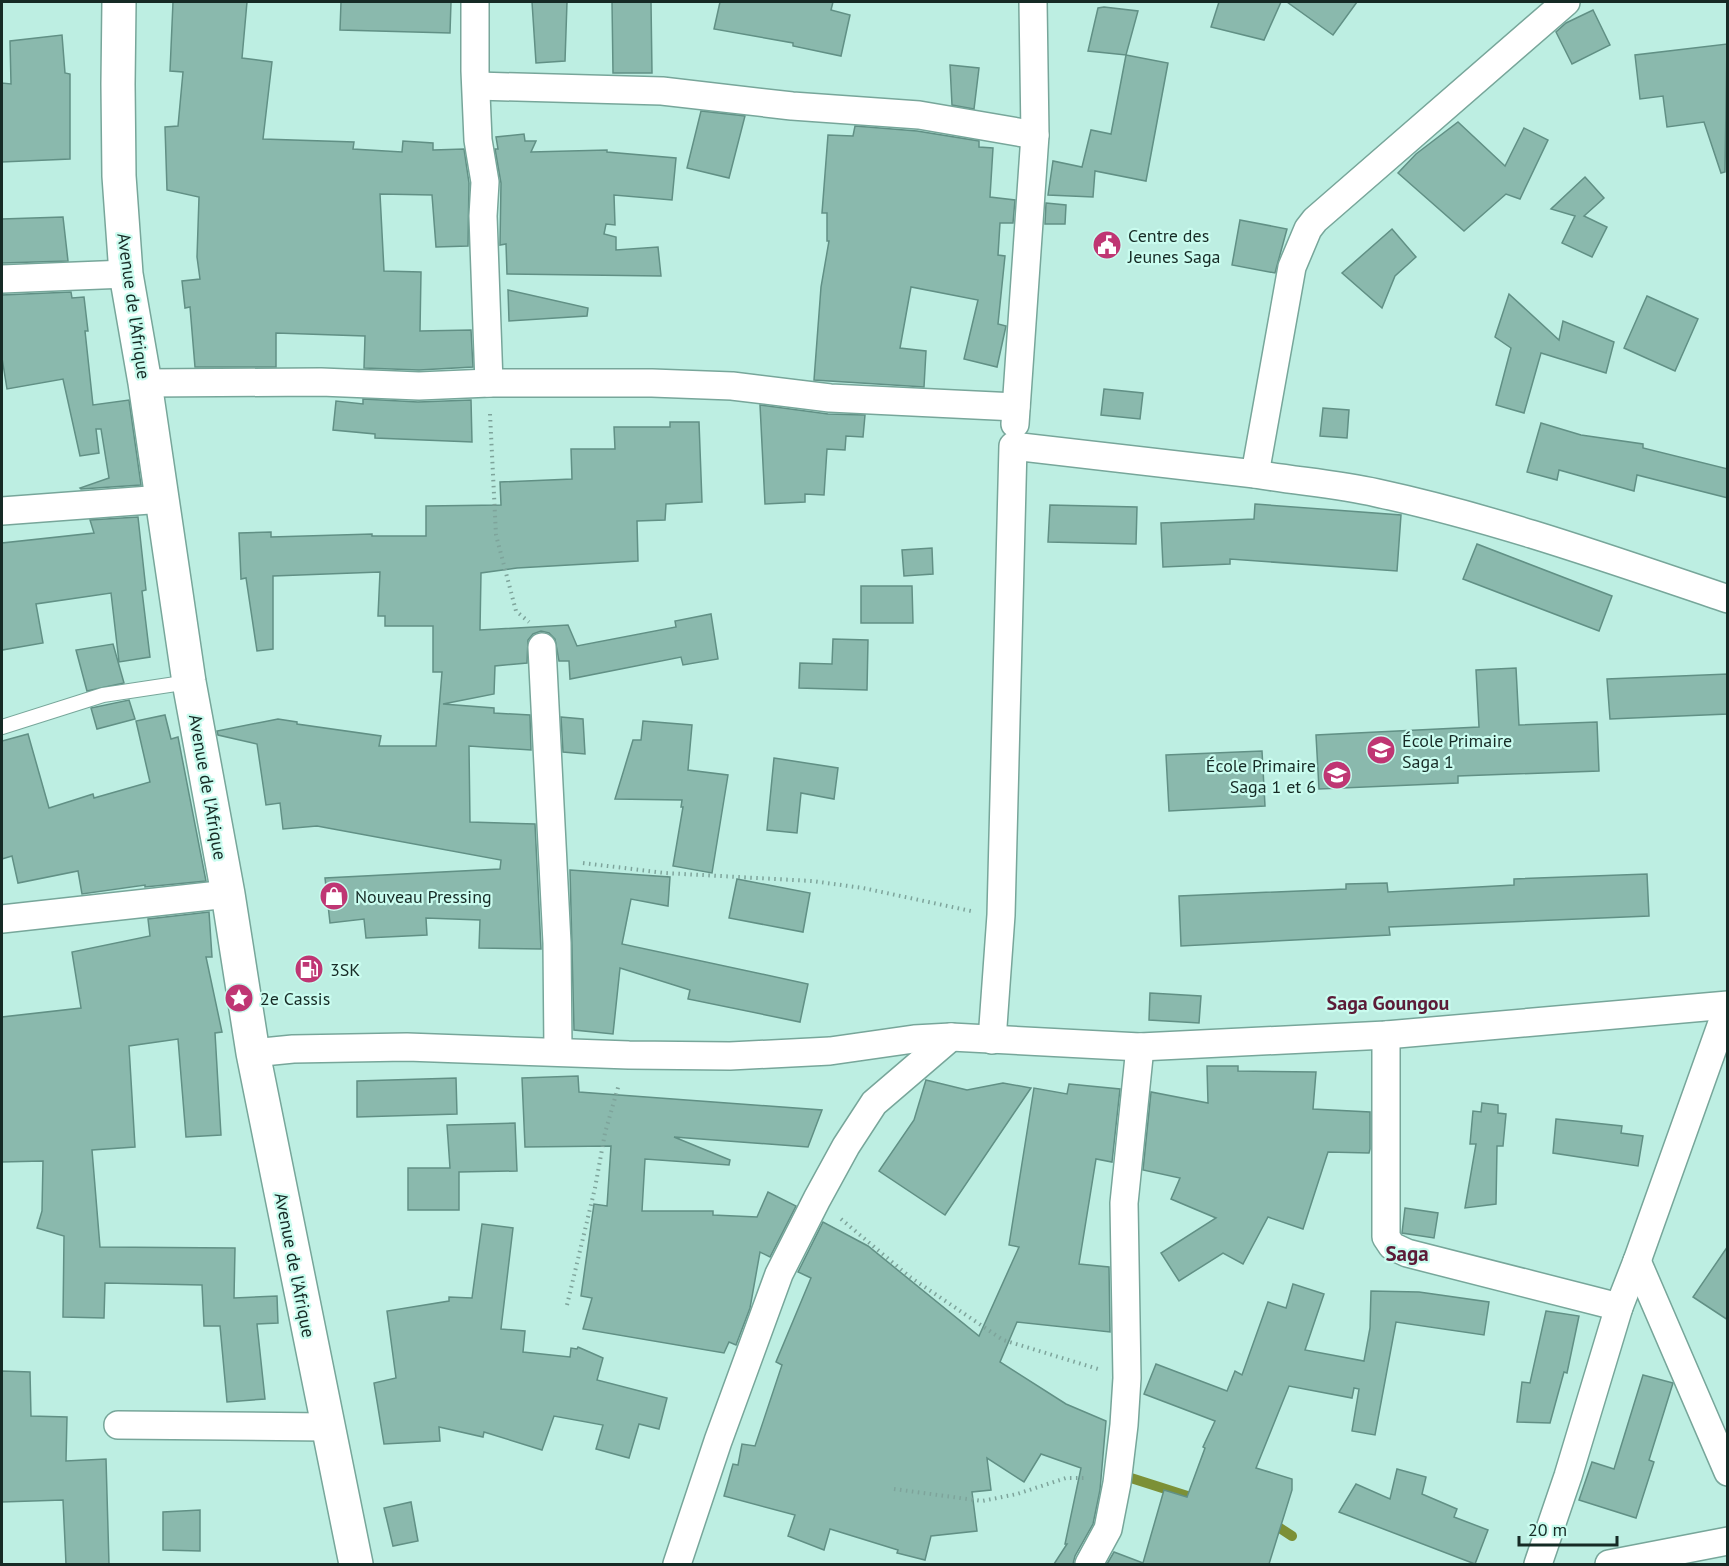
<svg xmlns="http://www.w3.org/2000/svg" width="1729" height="1566" font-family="'PT Sans',sans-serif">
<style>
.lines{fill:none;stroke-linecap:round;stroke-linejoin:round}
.stream{stroke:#7c9036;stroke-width:10}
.building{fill:#8ab9ad;stroke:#619085;stroke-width:1.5}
.lane-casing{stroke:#77a69a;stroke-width:16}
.street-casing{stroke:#77a69a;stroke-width:30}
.secondary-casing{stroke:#77a69a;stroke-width:36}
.path{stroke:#7ea49b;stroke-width:4;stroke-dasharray:1.5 4.5;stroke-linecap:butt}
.lane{stroke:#fff;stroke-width:14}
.street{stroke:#fff;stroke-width:27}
.secondary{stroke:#fff;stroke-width:33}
.labels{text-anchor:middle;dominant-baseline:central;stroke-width:4.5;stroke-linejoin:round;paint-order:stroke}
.poi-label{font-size:18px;fill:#162a25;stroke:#cafcef;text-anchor:start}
.street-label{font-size:18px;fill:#162a25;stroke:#cafcef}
.neighbourhood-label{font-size:20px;font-weight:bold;fill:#5c1b37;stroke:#cafcef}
.quarter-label{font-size:21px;font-weight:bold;fill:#5c1b37;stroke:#cafcef}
</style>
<rect width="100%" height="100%" fill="#bdeee2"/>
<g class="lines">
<g class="stream">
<path d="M1131,1478L1200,1500"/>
<path d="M1269,1521L1292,1536"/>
</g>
</g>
<g class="building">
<path d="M173,2H247L242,58L272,62L263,139L354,142L353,149L402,152L403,141L433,143V150L464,149L469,183L468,246L436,247L432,195L380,194L384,271L421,272L420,331L471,330L473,367L419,370L364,368L365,336L276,333V367H195L190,307L185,308L182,281L200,279L197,257L199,197L167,190L165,127L178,126L183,72L170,71Z"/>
<path d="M341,2H451L450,33L340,30Z"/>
<path d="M532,2H567L565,61L536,63Z"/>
<path d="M612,2H651L652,73H613Z"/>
<path d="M720,2H833L831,10L850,15L841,56L793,46V43L714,29Z"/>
<path d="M1219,2H1281L1264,40L1211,27Z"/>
<path d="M1287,2H1357L1333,35Z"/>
<path d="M1104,7L1138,11L1126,55L1088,51L1098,8Z"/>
<path d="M1593,10L1610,45L1572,64L1556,32L1566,23Z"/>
<path d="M62,35L65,73L70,74V159L2,162V83L11,84L10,41Z"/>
<path d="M1727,44L1725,172L1721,173L1704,122L1667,127L1663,96L1640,99L1635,55Z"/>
<path d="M1126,55L1168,63L1146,181L1095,171L1093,197L1048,195L1053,161L1082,167L1091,130L1111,134Z"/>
<path d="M950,65L979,68L974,109L952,105Z"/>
<path d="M701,111L745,116L729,178L687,168Z"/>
<path d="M1458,122L1505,166L1524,128L1548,140L1520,199L1506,194L1464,231L1398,173L1416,154Z"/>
<path d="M855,126L917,131L979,141V147L993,148L990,197L1015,200L1013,223H1000L998,255L1005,256L998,324L1006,326L997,367L964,359L978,300L911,287L900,348L926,351L924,387L814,380L821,287L829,241H827V213H822L828,135L853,136Z"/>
<path d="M524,134L525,141H536L531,152L607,150V152L676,158L672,200L614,195L615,225L606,224L604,234L616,237V250L658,247L661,276L507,274L506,244L500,245L501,183L495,149H498L496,137Z"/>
<path d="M1585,177L1604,198L1584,216L1607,227L1592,257L1562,243L1575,216L1551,209Z"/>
<path d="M1046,203L1066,205L1065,224H1045Z"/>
<path d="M63,217L68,261L2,263V219Z"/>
<path d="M1240,220L1287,229L1275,273L1232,265Z"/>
<path d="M1392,229L1416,257L1395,276L1382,308L1342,273Z"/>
<path d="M508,290L588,308L587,316L509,321Z"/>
<path d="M71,292L72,298L84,297L88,331H85L93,405L129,400L141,485L81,489L80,488L109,478L101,429H96L99,453L80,456L63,379L7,389L2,358V295Z"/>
<path d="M1509,294L1559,340L1563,321L1614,342L1606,373L1541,353L1524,413L1496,405L1511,348L1495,337Z"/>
<path d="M1647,296L1698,319L1675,371L1624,348Z"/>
<path d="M1104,389L1143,393L1140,419L1101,415Z"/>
<path d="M363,399L418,402L471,400L472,442L375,438V434L333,430L336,401L363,404Z"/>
<path d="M760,405L828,414L865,415L863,437L846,436L845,450L827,449L824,495L805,494V502L765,504Z"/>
<path d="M1323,408L1349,410L1347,438L1320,436Z"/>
<path d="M670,422H699L702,502L666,504L665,520L637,521L638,561L517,568L481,573L480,630L568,625L577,646L676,627L675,621L711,614L718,659L683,665L681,657L570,679L569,661H559L555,639L549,633L541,631L533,634L528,640L527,663L495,666L494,694L443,704L494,708V713L530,715L531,750L469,746L470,822L535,824L541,949L479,948L480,920L426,918L427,935L366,938L364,919L330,923L325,878L500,869L501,860L317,826L283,829L280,803L266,805L257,744L218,735L217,731L278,719L297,722V724L381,736L379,746H436L442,672H433V626H385V616H378L380,572L273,576V649L257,651L246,578L241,579L239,533L271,532V537L372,534V536H426V506L501,505L500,482L572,479L571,449H615L614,427H670Z"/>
<path d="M1541,423L1581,435L1643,444V448L1728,469V498L1637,475L1634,491L1559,470L1557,480L1527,472Z"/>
<path d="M1255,504L1401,515L1397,571L1230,559V564L1163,567L1161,523L1254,519Z"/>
<path d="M1050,505L1137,507L1136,544L1048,542Z"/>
<path d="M138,517L146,590L142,591L150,657L119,662L111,593L36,604L43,643L2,650V543L94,533L90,520Z"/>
<path d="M1477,544L1612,596L1599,631L1463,579Z"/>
<path d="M932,548L933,574L904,576L902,550Z"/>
<path d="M861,586H912L913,623H861Z"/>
<path d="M833,639L868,640L867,690L799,688L800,663L832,664Z"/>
<path d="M113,644L124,683L87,691L76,650Z"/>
<path d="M1516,668L1519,725L1597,722L1599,771L1458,776V783L1319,789L1316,735L1479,727L1476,670Z"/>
<path d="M1728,674V714L1610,719L1607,679Z"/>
<path d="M129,700L135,719L97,729L91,708Z"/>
<path d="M165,715L171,739L178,737L206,881L145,887V885L82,894L78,871L18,883L12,856L2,859V741L28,734L49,808L93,794L94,798L150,782L136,721Z"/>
<path d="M561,717L583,719L585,754L563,752Z"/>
<path d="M643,721L692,725L688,770L728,775L712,873L673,866L683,807H681L682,800L615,799L633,740H641Z"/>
<path d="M1262,751L1265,806L1169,811L1166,755Z"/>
<path d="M774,758L838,768L834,799L801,793L797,833L767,830Z"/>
<path d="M570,870L670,877L668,906L631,899L622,944L808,984L800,1022L688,999L690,990L620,968L613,1034L574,1030Z"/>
<path d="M1647,874L1649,916L1389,927L1390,935L1181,946L1179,896L1346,889V884L1387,883L1388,892L1514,885V879Z"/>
<path d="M737,879L810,893L803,932L729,918Z"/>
<path d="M209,912L212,957H206L222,1032L215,1033L221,1135L186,1137L178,1039L129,1046L135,1147L92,1150L100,1247L235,1248L234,1298L277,1296L278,1323L257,1324L265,1399L227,1402L220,1326H204L202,1285L105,1283L104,1318L63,1317L64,1236L37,1228L42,1211L43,1161L2,1162V1017L81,1008L72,952L150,936L148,919Z"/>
<path d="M1150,993L1201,996L1199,1023L1149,1020Z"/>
<path d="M1207,1066H1238V1071L1316,1072L1313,1109L1370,1112V1149L1369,1153L1328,1152L1303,1229L1268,1217L1243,1264L1223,1253L1179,1281L1161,1253L1216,1218L1171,1199L1180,1178L1143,1170L1151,1092L1208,1103Z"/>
<path d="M578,1076L579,1092L822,1110L808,1147L674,1137L730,1160L729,1165L645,1159L642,1211H713V1215L757,1217L768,1192L796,1206L770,1257L760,1252L750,1308L736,1345L729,1342L724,1353L583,1329L592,1298L581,1296L594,1204L607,1206L611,1146L525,1147L522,1078Z"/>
<path d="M456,1078L457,1114L357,1117V1081Z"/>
<path d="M926,1080L967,1090L1003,1083L1031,1088L945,1215L879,1171L914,1120Z"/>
<path d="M1069,1084L1120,1089L1112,1162L1096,1159L1079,1264L1109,1267L1110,1332L1017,1322L1000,1362L1066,1404L1106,1421L1100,1490L1093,1524L1075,1556L1073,1564H1054L1067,1544H1065L1081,1468L1041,1454L1024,1482L987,1458L991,1490L972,1492L977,1531L931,1536L925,1560L897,1553L898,1550L830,1529L824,1550L788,1536L795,1515L724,1496L733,1464L738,1465L742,1444L755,1446L782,1365L776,1362L811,1278L798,1272L823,1222L868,1246L979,1336L1019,1247L1009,1245L1034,1088L1067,1094Z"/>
<path d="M1482,1103L1498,1105V1113L1506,1114L1503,1146H1497L1496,1204L1465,1208L1476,1144H1470L1473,1111L1481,1112Z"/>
<path d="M1556,1119L1622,1126L1621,1133L1643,1136L1638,1166L1553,1153Z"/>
<path d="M515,1123L517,1171L459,1172V1210H408V1168H450L447,1125Z"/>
<path d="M1405,1208L1438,1213L1434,1238L1402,1233Z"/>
<path d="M482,1224L513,1228L501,1329L525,1331L523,1352L570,1357L571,1348L577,1349L578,1347L603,1358L597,1380L667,1398L659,1429L639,1424L629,1458L596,1449L603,1425L554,1416L542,1450L484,1432L483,1437L439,1427L440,1441L384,1444L374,1383L396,1378L387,1311L449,1301V1297L472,1298Z"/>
<path d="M1728,1246V1320L1693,1297Z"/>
<path d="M1293,1284L1324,1294L1305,1350L1364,1361L1370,1328L1371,1291L1419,1292L1489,1302L1484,1335L1396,1322L1375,1435L1352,1431L1359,1389L1354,1388L1352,1398L1289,1386L1256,1468L1292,1479V1490L1269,1564H1107L1114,1552L1143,1563L1164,1490L1187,1497L1205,1448L1203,1447L1215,1421L1144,1394L1156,1364L1227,1391L1235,1371L1242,1375L1268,1302L1286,1308Z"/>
<path d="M1546,1311L1579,1316L1567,1373L1564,1372L1550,1423L1517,1422L1522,1382L1530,1383Z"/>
<path d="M2,1371L30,1372L31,1416L67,1417L66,1461L106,1459L109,1564H66L63,1500L2,1502Z"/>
<path d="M1643,1375L1673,1383L1649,1460L1654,1462L1636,1518L1579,1500L1592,1462L1614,1469Z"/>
<path d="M1397,1469L1426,1477L1422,1494L1457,1509L1454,1517L1488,1530L1475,1564L1339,1512L1356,1484L1390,1499Z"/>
<path d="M411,1502L418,1541L393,1546L384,1508Z"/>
<path d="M200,1510V1551L163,1550V1512Z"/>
</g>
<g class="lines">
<g class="lane-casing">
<path id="lane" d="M2,727L103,695L189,682"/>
</g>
<g class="street-casing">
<g id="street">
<path d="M475,2V71L478,140L485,182L483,216L489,383"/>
<path d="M477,86L662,91L792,106L919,115L1035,135"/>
<path d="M2,279L126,274"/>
<path d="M145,383L321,382L419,386L489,383H652L732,386L830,398L1016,407"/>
<path d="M1015,424L1035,135L1033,2"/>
<path d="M1255,474C1295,481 1337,484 1377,493C1497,519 1612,560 1728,599"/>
<path d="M2,511L163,499"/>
<path d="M542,647L557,943L558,1051"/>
<path d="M2,919L228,894"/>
<path d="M1386,1035V1237L1392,1246L1407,1253L1619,1307"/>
<path d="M992,1040L1001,915L1013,446L1255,474L1292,267L1308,229L1315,220L1566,2"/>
<path d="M253,1053L293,1049L407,1047L629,1055L730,1056L830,1051L914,1039L951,1037L1140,1047L1386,1035L1728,1005"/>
<path d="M1637,1261L1728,1472"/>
<path d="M118,1425L327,1427"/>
<path d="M677,1564L718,1441L779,1274L817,1199L846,1146L874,1103L951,1037"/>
<path d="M1089,1564L1108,1529L1117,1483L1124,1425L1127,1378L1124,1203L1140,1047"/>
<path d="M1538,1564L1568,1476L1619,1307L1637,1261L1728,1006"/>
<path d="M1609,1564L1728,1541"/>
</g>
</g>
<g class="secondary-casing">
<path id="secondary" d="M119,2L118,84L119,176L126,274L145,383L189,682L228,894L253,1053L356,1564"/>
</g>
<g class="path">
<path d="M490,414L496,535L516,611L529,622"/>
<path d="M583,863L665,873L812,881L863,888L971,911"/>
<path d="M841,1219L910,1277L1003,1340L1098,1369"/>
<path d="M567,1305L595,1188L605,1133L619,1084"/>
<path d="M894,1489L982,1501L1017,1494L1066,1478H1087"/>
</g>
<use href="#lane" class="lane"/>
<use href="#street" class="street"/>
<use href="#secondary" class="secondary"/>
</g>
<defs>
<g id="civic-disc" transform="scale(1.5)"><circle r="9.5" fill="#bf3673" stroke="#cafcef"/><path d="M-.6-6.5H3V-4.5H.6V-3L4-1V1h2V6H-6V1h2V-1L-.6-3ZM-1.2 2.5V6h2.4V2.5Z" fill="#fff"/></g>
<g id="school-disc" transform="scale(1.5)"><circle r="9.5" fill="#bf3673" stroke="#cafcef"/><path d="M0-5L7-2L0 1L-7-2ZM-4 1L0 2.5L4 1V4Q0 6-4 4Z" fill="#fff"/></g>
<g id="shop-disc" transform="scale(1.5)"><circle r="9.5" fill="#bf3673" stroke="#cafcef"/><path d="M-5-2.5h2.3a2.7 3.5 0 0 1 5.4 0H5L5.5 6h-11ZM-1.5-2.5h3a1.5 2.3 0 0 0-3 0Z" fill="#fff"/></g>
<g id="fuel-disc" transform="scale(1.5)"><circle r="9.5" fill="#bf3673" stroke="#cafcef"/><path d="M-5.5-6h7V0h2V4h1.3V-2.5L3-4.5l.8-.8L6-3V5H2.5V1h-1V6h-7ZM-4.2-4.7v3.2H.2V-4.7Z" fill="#fff"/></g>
<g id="sight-disc" transform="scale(1.5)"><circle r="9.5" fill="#bf3673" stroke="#cafcef"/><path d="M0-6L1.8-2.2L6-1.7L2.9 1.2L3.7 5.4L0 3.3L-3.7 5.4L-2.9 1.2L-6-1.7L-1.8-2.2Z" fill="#fff"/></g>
</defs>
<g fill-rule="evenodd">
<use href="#civic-disc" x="1107" y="245"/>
<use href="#school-disc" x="1381" y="750"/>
<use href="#school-disc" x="1337" y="775"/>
<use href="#shop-disc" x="334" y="896"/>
<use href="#fuel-disc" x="309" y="969"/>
<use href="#sight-disc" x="239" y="998"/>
</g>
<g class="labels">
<g class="poi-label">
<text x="1128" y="235">Centre des<tspan x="1128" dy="21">Jeunes Saga</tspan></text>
<text x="1402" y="740">École Primaire<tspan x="1402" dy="21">Saga 1</tspan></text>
<text x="1316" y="765" text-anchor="end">École Primaire<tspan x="1316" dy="21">Saga 1 et 6</tspan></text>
<text x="355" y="896">Nouveau Pressing</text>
<text x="330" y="969">3SK</text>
<text x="260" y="998">2e Cassis</text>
</g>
<g class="street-label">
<text transform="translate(134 306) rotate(82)">Avenue de l'Afrique</text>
<text transform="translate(208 787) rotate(80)">Avenue de l'Afrique</text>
<text transform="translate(295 1265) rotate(79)">Avenue de l'Afrique</text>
</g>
<g class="neighbourhood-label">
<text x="1388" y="1003">Saga Goungou</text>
</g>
<g class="quarter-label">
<text x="1407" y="1253">Saga</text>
</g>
</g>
<rect width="1729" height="1566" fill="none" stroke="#162a25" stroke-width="6"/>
<path d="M1519 1536v9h98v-9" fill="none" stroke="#162a25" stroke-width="3"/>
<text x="1528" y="1536" font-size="18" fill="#162a25" stroke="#cafcef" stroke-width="4.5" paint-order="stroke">20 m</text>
</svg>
